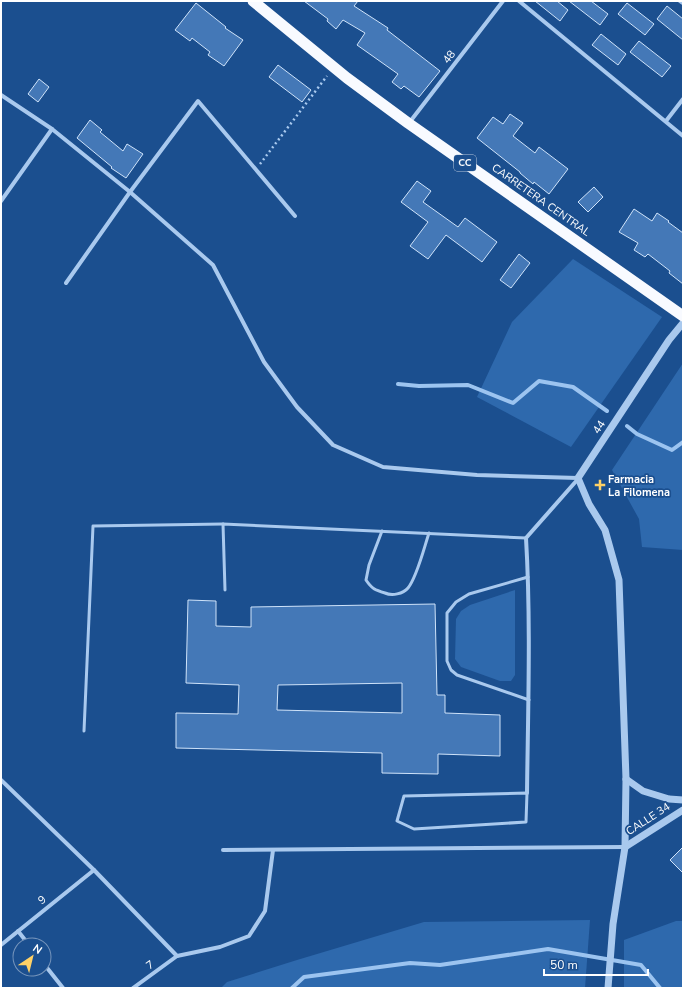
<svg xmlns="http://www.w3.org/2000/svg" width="684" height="989" font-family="'Nunito Sans',sans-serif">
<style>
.green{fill:#2e69ad}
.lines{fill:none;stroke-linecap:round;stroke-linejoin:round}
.stream{stroke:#9cc4f0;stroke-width:4}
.building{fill:#4478b7;stroke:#cfe3fa;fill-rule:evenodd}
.path{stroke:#a9c9ee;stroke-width:2.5;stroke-dasharray:2 3;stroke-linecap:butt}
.service{stroke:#a9c9ee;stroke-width:3}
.minor{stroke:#a9c9ee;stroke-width:4}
.tertiary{stroke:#a9c9ee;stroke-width:7}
.trunk{stroke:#f8faff;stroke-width:11}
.poi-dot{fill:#ffd166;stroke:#1b4f8f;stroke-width:1.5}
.labels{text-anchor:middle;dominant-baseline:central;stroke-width:3.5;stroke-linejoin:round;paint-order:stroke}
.shield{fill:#1b4f8f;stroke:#bbcadd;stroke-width:1}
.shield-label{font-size:10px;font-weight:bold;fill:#fff}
.street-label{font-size:11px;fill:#fff;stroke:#1b4f8f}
.poi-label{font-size:11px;font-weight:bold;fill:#fff;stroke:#1b4f8f;text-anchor:start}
</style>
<rect width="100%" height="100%" fill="#1b4f8f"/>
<g class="green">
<path d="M573,259L662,317L571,447L477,397L512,322Z"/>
<path d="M683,363V550L642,547L639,519L612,470Z"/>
<path d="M515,590V675L511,681H500L461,667L455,659L456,619L461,611L470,605Z"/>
<path d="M590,920L585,988H221L227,982L297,960L424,922Z"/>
<path d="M676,921H683V988H624V940Z"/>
</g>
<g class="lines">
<g class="stream">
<path d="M398,384L419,386L468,385L513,403L539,381L573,387L607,411"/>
<path d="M627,426L637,434L672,450L683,442"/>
<path d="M292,988L304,977L410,963L440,965L548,949L641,965L660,988"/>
</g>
</g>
<g class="building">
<path d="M304,1H358L354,6L388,28L387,30L440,71L419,97L404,86L401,89L392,82L398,74L357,45L365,33L343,20L336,29L327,21L328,19Z"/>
<path d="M535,1H557L568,10L560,21Z"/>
<path d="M569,1H591L608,14L600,25Z"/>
<path d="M196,3L226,27L225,28L243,40L224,66L208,55L210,52L192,38L190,41L175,30Z"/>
<path d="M627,3L654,24L645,35L618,14Z"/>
<path d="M667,6L683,19V40L657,19Z"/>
<path d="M601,34L626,54L618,65L592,45Z"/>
<path d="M639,41L671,66L662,77L630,52Z"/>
<path d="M278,65L311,90L302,102L269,77Z"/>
<path d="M39,79L49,87L38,102L28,94Z"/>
<path d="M510,114L523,123L513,136L535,153L539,147L568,169L549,194L534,182L533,184L520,173V172L477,138L493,117L503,124Z"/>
<path d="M90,120L102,130L100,132L123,151L127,144L143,154L126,178L111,168L112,167L77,138Z"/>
<path d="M417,181L431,191L423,202L458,227L465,218L497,242L482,262L446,235L428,259L410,246L428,222L401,202Z"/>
<path d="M594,187L603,197L588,212L578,202Z"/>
<path d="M634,209L652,221L657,213L669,221L668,222L683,233V284L669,273L670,271L648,254L645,257L634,250L638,243L619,232Z"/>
<path d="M519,254L530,263L511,288L500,280Z"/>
<path d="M188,600L216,601V626L251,627V607L435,604L437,695H445V713L500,715V756L438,754V774L382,773V753L176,748V713L238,714L239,685L186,683ZM402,683V713L277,710L278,685Z"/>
<path d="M683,847V873L670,860Z"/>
</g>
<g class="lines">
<path class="path" d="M260,164L327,76"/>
<g class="service">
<path d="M382,531L369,565L366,580C372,589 375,590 385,593C392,596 403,594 408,588C417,577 424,548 429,533"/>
<path d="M528,577L469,594L456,602L447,613V661L451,670L457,675L529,700"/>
<path d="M225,590L223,524L526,538"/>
<path d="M84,731L93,526L223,524"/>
<path d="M527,793L526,822L414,829L397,821L404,796Z"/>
</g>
<g class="minor">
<path d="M519,1L683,136"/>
<path d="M680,1L683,3"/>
<path d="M1,95L52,129L130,192L213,265L264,362L297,407L333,445L383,467L477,475L578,478"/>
<path d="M666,121L683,99"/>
<path d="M409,123L503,1"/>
<path d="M1,201L52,129"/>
<path d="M66,283L130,192L198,101L295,216"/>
<path d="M1,780L94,870L177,956"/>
<path d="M527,793C528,708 531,623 526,538L578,479"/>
<path d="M223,850L625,847"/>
<path d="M18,931L29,945"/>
<path d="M1,945L94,870"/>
<path d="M44,964L63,988"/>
<path d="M133,988L177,956L220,947L249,936L265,911L273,850"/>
</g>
<g class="tertiary">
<path d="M626,779L643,791L669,799L683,800"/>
<path d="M625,847L683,810"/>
<path d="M608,988L613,924L625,847L626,779L619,580L605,530L589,504L578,478L669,340L683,323"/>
</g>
<path class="trunk" d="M253,1L347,78L408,123L683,316"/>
</g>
<path class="poi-dot" d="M598 479h4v4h4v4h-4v4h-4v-4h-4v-4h4z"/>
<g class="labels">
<rect class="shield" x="454" y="155" width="22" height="16" rx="3"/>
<g class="shield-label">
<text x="465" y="163">CC</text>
</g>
<g class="street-label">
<text transform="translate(449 57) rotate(-52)">48</text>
<text transform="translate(541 200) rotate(35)">CARRETERA CENTRAL</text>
<text transform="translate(599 427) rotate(-57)">44</text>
<text transform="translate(648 819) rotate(-33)">CALLE 34</text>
<text transform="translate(42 900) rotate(-39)">9</text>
<text transform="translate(150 965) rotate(-36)">7</text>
</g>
<g class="poi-label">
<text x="608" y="479">Farmacia<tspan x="608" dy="13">La Filomena</tspan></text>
</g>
</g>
<rect width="684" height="989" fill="none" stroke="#ffffff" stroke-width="4"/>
<g transform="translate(32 957) rotate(35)"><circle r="19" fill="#1b4f8f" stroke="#7695bc"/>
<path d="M0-3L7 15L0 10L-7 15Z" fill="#ffd166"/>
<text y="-6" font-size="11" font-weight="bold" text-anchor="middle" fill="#ffffff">N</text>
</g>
<path d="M544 969v6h104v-6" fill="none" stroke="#ffffff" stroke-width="2"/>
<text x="550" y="969" font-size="12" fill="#ffffff" stroke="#1b4f8f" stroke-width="3" paint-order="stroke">50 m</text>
</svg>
